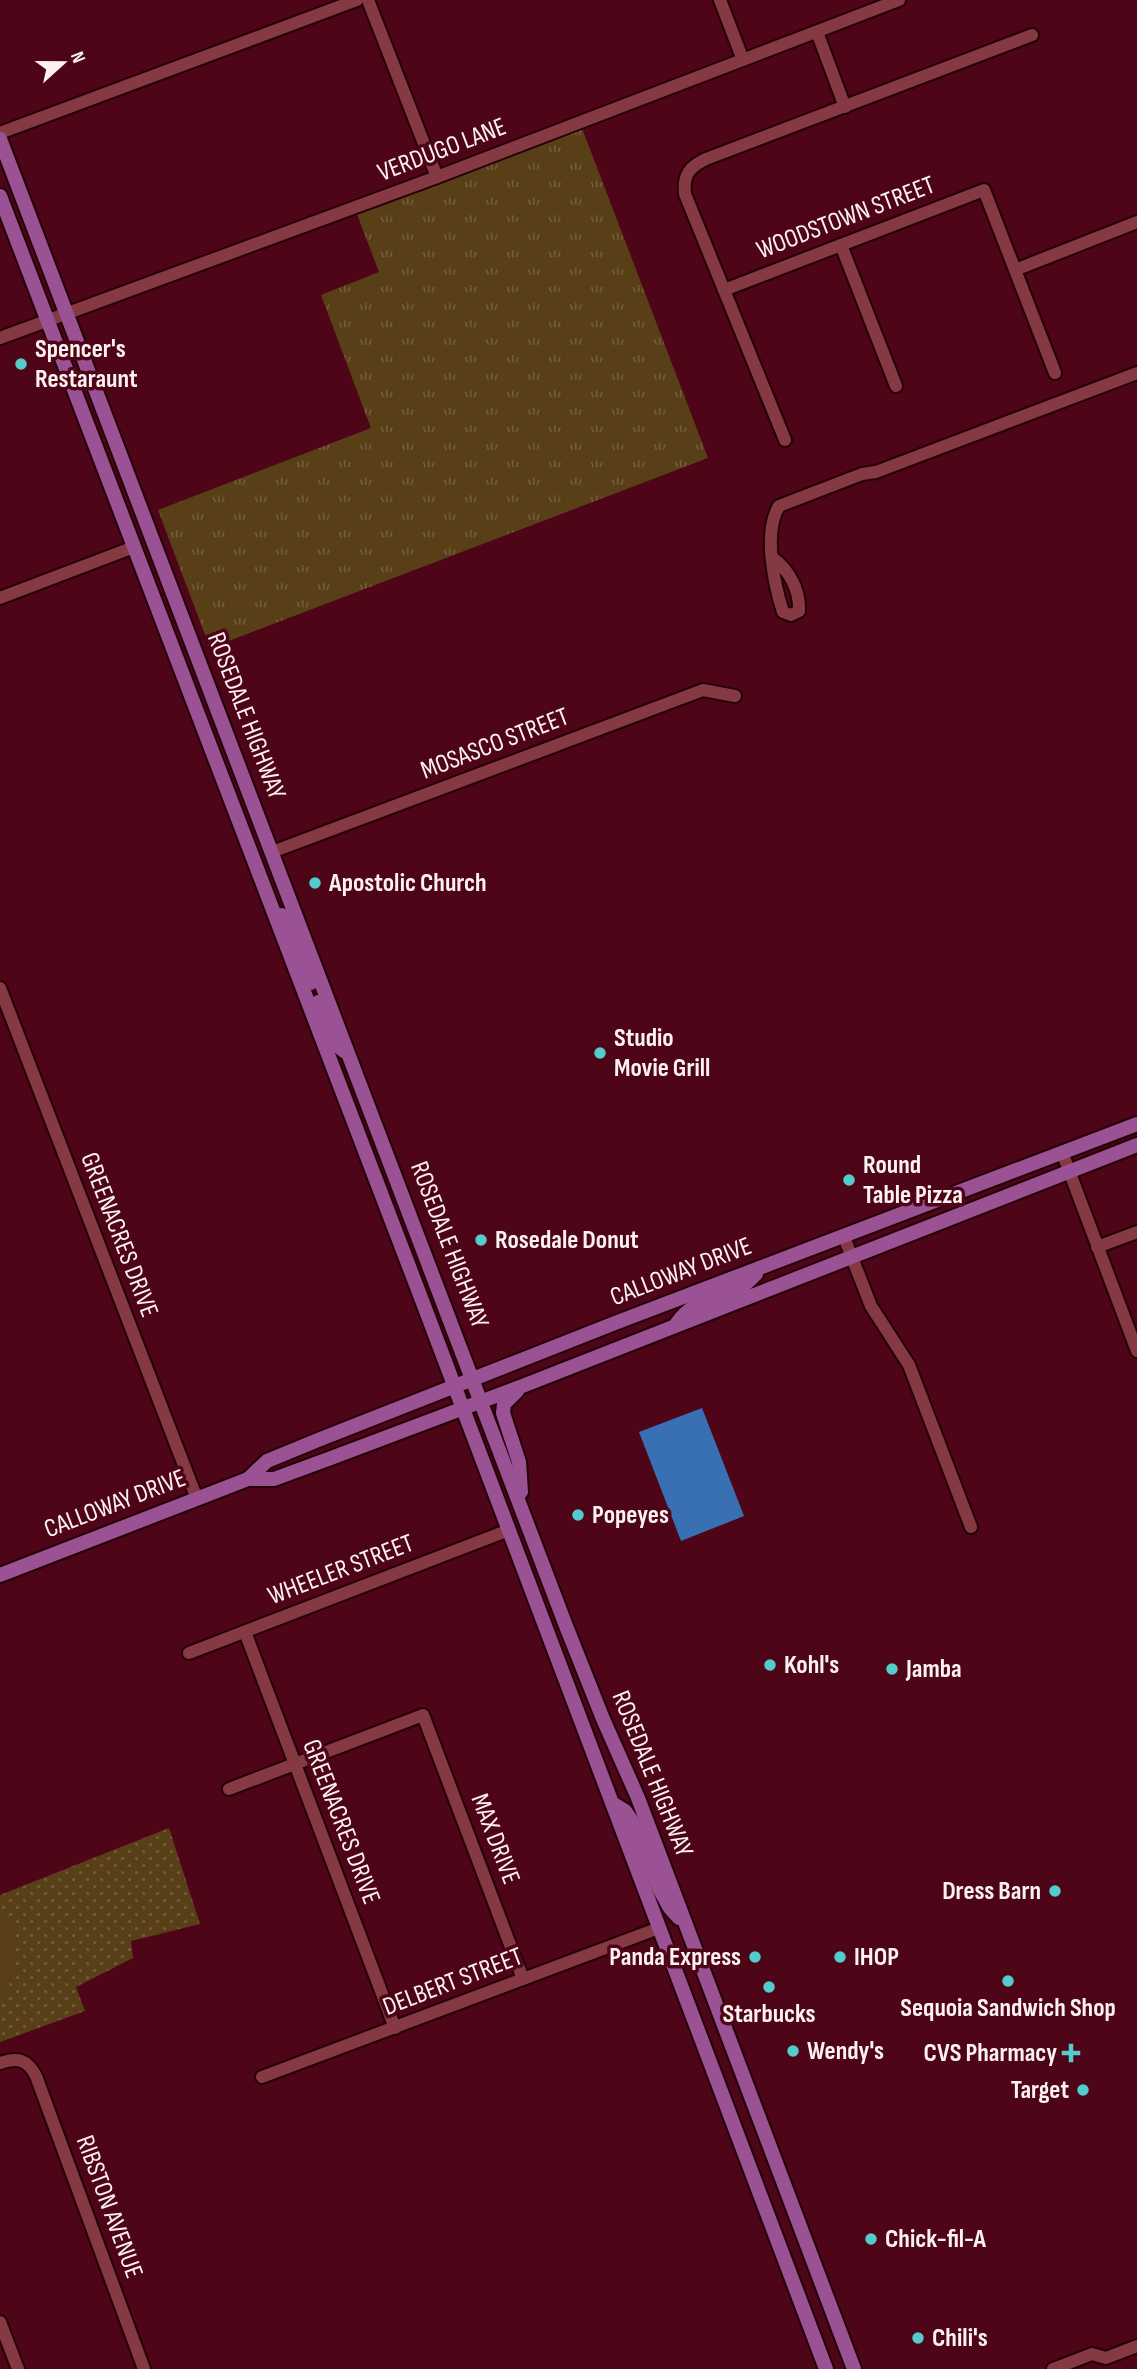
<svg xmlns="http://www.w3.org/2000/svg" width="1137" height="2369" font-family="'Sofia Sans Condensed',sans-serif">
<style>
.grass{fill:url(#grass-tufts)}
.park{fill:url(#park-dots)}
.pitch{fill:#593f18}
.water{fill:#3970b3}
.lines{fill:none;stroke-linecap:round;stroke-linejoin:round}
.minor-casing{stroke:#250208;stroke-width:16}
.major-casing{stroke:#250208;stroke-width:18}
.minor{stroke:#853a43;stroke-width:12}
.major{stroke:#9b5294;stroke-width:14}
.poi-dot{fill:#52cdcc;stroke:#4e0517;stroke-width:2.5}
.labels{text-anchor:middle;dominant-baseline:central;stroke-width:7;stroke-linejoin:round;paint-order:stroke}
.street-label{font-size:26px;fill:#fcf2f2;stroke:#4e0517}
.poi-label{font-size:26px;font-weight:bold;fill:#fcf2f2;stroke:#4e0517;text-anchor:start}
</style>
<defs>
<pattern id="grass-tufts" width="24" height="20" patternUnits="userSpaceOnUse" patternTransform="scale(1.75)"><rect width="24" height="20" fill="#593f18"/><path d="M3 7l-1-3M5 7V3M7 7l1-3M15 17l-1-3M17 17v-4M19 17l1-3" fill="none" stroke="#725b3a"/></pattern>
<pattern id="park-dots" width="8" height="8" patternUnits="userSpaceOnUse" patternTransform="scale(1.75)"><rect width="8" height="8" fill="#593f18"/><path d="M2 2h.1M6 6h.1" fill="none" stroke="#725b3a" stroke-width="1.8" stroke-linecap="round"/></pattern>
</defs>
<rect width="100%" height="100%" fill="#4e0517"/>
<path class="grass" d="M580,123L708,458L210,648L158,510L371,428L321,295L379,272L355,209Z"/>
<path class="park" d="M169,1828L200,1924L131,1941L133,1958L76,1987L85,2011L0,2042V1895Z"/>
<path class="pitch" d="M0,1910H4C23,1938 13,1975 0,2005Z"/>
<path class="water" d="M702,1408L744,1516L681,1541L639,1432Z"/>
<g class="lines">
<g class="minor-casing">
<g id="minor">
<path d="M368,0L437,177"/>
<path d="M720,0L743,60"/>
<path d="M817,32L845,107"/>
<path d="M0,133L357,0"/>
<path d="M841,245L896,386"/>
<path d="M1015,270L1137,222"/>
<path d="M724,290L984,190L1055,373"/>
<path d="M0,338L437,177L899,0"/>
<path d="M785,440L685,194C683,175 689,167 706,159L1032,35"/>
<path d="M773,558C789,570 800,590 799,611L791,615L783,612C774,584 763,532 779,506L862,474L876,472L1137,373"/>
<path d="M0,598L134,547"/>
<path d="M272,852L703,690L735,696"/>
<path d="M0,988L197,1499"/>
<path d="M1062,1152L1137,1351"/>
<path d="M844,1237L871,1306L909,1365L971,1527"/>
<path d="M1097,1247L1137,1232"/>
<path d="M245,1632L395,2028"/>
<path d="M189,1653L509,1530"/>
<path d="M229,1789L423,1715L523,1979"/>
<path d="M0,2063C17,2057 27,2059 36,2076L144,2369"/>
<path d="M262,2077L659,1928"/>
<path d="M0,2322L18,2369"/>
<path d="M1053,2369L1092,2354L1106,2358L1137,2346"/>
</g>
</g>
<g class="major-casing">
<g id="major">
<path d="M0,139L566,1626L603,1719L638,1798L854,2369"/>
<path d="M0,196L423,1303L826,2369"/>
<path d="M282,915L292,932L311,983"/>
<path d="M318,1002L334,1043L344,1051"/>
<path d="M677,1323C695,1297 715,1303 739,1289C745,1285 751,1279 756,1274"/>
<path d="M517,1391L504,1404L503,1413L519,1462L521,1492"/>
<path d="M248,1479H274L331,1458L525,1385L1137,1145"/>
<path d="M0,1575L248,1479L267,1461L318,1440L615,1323L1137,1124"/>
<path d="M612,1803L625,1811L632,1821L660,1890L670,1908L679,1918"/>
</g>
</g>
<use href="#minor" class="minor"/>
<use href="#major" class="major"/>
</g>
<g class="poi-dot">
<circle cx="21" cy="364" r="7"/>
<circle cx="315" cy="883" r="7"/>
<circle cx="600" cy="1053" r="7"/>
<circle cx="849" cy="1180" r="7"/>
<circle cx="481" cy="1240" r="7"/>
<circle cx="578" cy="1515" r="7"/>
<circle cx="770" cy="1665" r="7"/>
<circle cx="892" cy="1669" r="7"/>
<circle cx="1055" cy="1891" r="7"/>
<circle cx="755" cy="1957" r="7"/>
<circle cx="840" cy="1957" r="7"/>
<circle cx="1008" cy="1981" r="7"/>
<circle cx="769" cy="1987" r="7"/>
<circle cx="793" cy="2051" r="7"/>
<path d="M1067.5 2042.5h7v7h7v7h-7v7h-7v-7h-7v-7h7z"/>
<circle cx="1083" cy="2090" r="7"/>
<circle cx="871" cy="2239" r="7"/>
<circle cx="918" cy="2338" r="7"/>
</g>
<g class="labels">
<g class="street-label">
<text transform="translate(442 150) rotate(-21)">VERDUGO LANE</text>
<text transform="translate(846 218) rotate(-21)">WOODSTOWN STREET</text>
<text transform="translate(246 716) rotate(69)">ROSEDALE HIGHWAY</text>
<text transform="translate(495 744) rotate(-21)">MOSASCO STREET</text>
<text transform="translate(119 1235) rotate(69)">GREENACRES DRIVE</text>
<text transform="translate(449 1245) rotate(69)">ROSEDALE HIGHWAY</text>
<text transform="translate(681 1272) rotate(-21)">CALLOWAY DRIVE</text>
<text transform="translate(115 1504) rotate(-21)">CALLOWAY DRIVE</text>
<text transform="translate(341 1570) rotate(-21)">WHEELER STREET</text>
<text transform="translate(652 1774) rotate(68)">ROSEDALE HIGHWAY</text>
<text transform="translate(341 1822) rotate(69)">GREENACRES DRIVE</text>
<text transform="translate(495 1839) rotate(69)">MAX DRIVE</text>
<text transform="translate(453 1982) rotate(-21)">DELBERT STREET</text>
<text transform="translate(109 2207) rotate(70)">RIBSTON AVENUE</text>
</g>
<g class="poi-label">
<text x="35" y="349">Spencer's<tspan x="35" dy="30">Restaraunt</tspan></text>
<text x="329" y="883">Apostolic Church</text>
<text x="614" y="1038">Studio<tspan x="614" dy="30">Movie Grill</tspan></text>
<text x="863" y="1165">Round<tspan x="863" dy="30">Table Pizza</tspan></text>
<text x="495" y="1240">Rosedale Donut</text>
<text x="592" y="1515">Popeyes</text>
<text x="784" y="1665">Kohl's</text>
<text x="906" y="1669">Jamba</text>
<text x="1041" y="1891" text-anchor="end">Dress Barn</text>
<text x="741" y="1957" text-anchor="end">Panda Express</text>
<text x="854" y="1957">IHOP</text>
<text x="1008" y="2008" text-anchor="middle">Sequoia Sandwich Shop</text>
<text x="769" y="2014" text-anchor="middle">Starbucks</text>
<text x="807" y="2051">Wendy's</text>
<text x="1057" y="2053" text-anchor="end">CVS Pharmacy</text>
<text x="1069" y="2090" text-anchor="end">Target</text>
<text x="885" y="2239">Chick-fil-A</text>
<text x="932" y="2338">Chili's</text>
</g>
</g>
<g transform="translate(63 63) rotate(69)" stroke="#4e0517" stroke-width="5" paint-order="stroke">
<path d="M0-5L12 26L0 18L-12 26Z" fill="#fcf2f2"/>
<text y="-10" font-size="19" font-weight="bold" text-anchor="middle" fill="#fcf2f2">N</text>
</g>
</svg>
